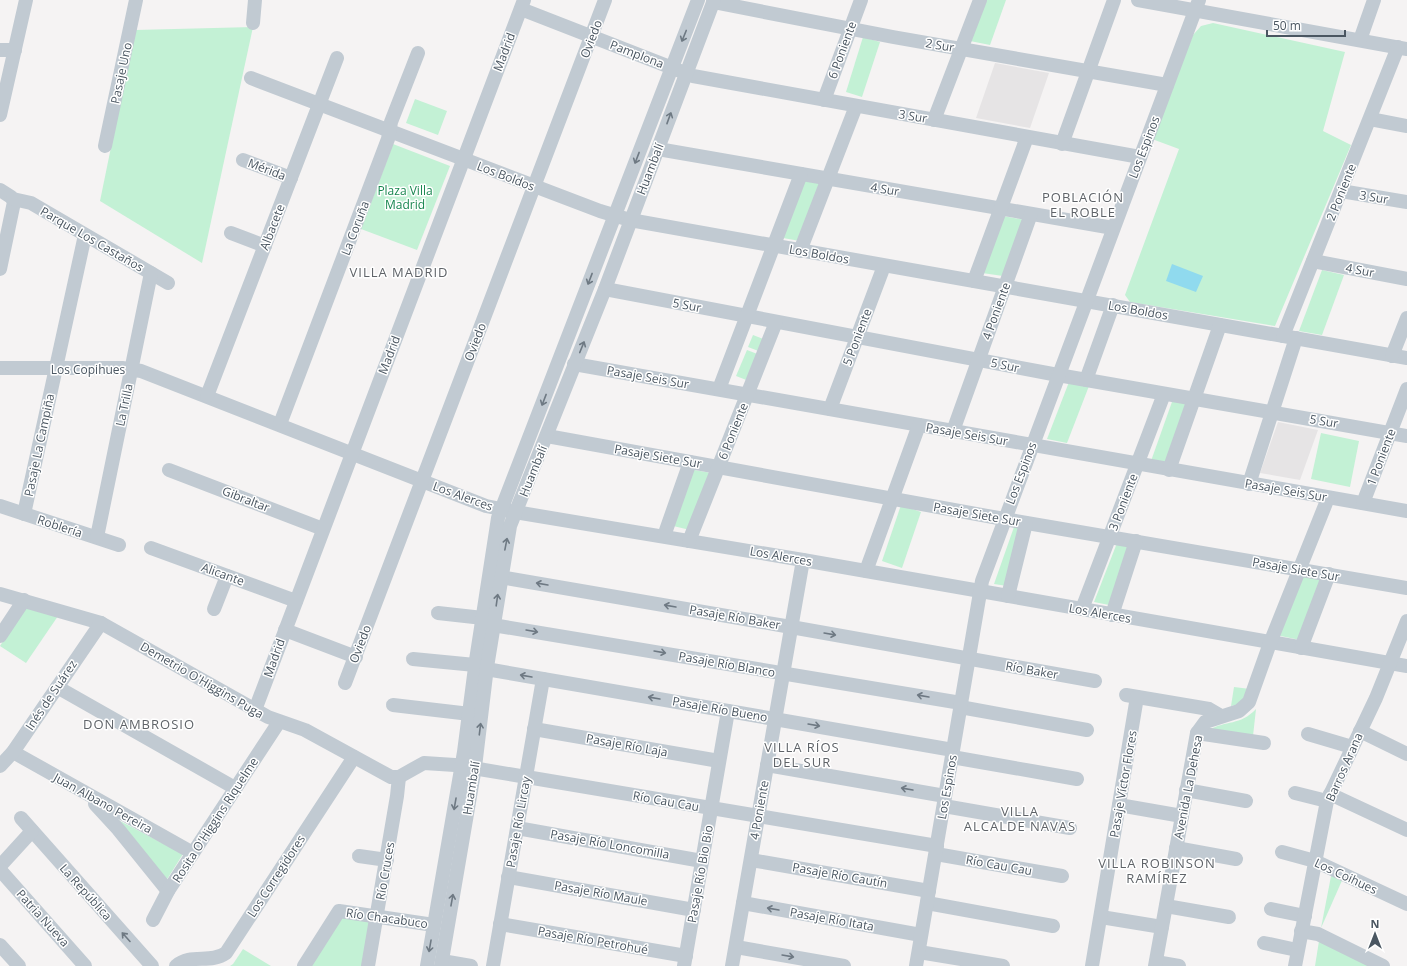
<svg xmlns="http://www.w3.org/2000/svg" width="1407" height="966" font-family="'Open Sans',sans-serif">
<style>
.education{fill:#e6e4e5}
.green{fill:#c3f1d5}
.water{fill:#90daee}
.lines{fill:none;stroke-linecap:round;stroke-linejoin:round}
.minor{stroke:#c1cad2;stroke-width:14}
.oneway{stroke:#6e7983}
.labels{text-anchor:middle;dominant-baseline:central;stroke-width:3;stroke-linejoin:round;paint-order:stroke}
.street-label{font-size:12px;fill:#4a5661;stroke:#fff}
.park-label{font-size:12px;fill:#17864f;stroke:#fff}
.neighbourhood-label{font-size:13px;letter-spacing:1px;fill:#5f6368;stroke:#fff}
</style>
<rect width="100%" height="100%" fill="#f5f3f3"/>
<g class="education">
<path d="M995,63L1049,73L1030,128L976,118Z"/>
<path d="M1278,422L1318,430L1300,480L1260,473Z"/>
</g>
<g class="green">
<path d="M985,0H1006L990,45L970,41Z"/>
<path d="M1213,23L1345,52L1323,131L1351,145L1275,326L1130,302L1125,295L1179,149L1152,139L1193,35L1201,26Z"/>
<path d="M253,27L204,254L202,263L100,201L135,30Z"/>
<path d="M863,37L880,42L862,97L846,92Z"/>
<path d="M415,99L447,111L438,135L406,123Z"/>
<path d="M393,144L450,166L417,250L361,229Z"/>
<path d="M805,180L824,183L800,241L783,238Z"/>
<path d="M1003,216L1025,220L1003,276L982,273Z"/>
<path d="M1322,270L1344,275L1322,335L1299,331Z"/>
<path d="M753,335L766,340L761,352L748,347Z"/>
<path d="M747,350L760,355L749,381L736,376Z"/>
<path d="M1069,382L1089,386L1067,443L1047,439Z"/>
<path d="M1173,399L1187,403L1167,463L1151,461Z"/>
<path d="M1321,433L1359,441L1350,487L1311,479Z"/>
<path d="M689,469L711,473L690,530L669,525Z"/>
<path d="M901,505L921,512L902,568L882,561Z"/>
<path d="M1014,527L1030,529L1014,587L994,584Z"/>
<path d="M1117,543L1141,547L1119,607L1094,602Z"/>
<path d="M1300,574L1324,578L1300,640L1276,635Z"/>
<path d="M24,607L58,616L26,663L0,646Z"/>
<path d="M1234,687L1250,689L1240,704L1231,706Z"/>
<path d="M1256,709L1253,736L1209,730C1226,720 1240,726 1256,709Z"/>
<path d="M103,812L183,854L164,884Z"/>
<path d="M1332,871L1344,876L1321,928Z"/>
<path d="M339,916L373,922L366,966H308Z"/>
<path d="M1319,941L1372,966H1315Z"/>
<path d="M243,949L271,966H197H230L233,964Z"/>
</g>
<path class="water" d="M1172,264L1203,276L1196,292L1166,281Z"/>
<g class="lines">
<g class="minor">
<path d="M1138,0L1407,49"/>
<path d="M713,2L893,37L1167,85"/>
<path d="M521,9L693,76L1140,157"/>
<path d="M253,23L255,0"/>
<path d="M1360,40L1374,0"/>
<path d="M0,50H15"/>
<path d="M251,78L600,211L630,220L1407,358"/>
<path d="M824,100L861,0"/>
<path d="M0,115L26,0"/>
<path d="M1370,119L1407,126"/>
<path d="M934,120L980,0"/>
<path d="M1062,144L1114,0"/>
<path d="M105,146L136,0"/>
<path d="M658,149L1113,228"/>
<path d="M243,160L291,178"/>
<path d="M0,190L11,197L14,202L0,269"/>
<path d="M1341,191L1407,202"/>
<path d="M13,199L31,203L168,283"/>
<path d="M231,233L265,246"/>
<path d="M800,251L856,106"/>
<path d="M1313,261L1407,279"/>
<path d="M974,281L1027,137"/>
<path d="M605,289L1058,375L1407,436"/>
<path d="M1283,336L1398,47"/>
<path d="M1392,356L1407,318"/>
<path d="M574,364L1407,511"/>
<path d="M0,368H122L141,371L486,506L515,512L803,560L1407,666"/>
<path d="M1086,380L1113,305"/>
<path d="M719,389L801,174"/>
<path d="M207,396L337,58"/>
<path d="M830,409L884,266"/>
<path d="M280,424L388,139L391,122L418,53"/>
<path d="M953,431L1031,214"/>
<path d="M547,436L1004,519L1407,588"/>
<path d="M169,470L323,529"/>
<path d="M1169,470L1220,325"/>
<path d="M1249,484L1296,338"/>
<path d="M1363,503L1407,389"/>
<path d="M0,506L119,545"/>
<path d="M24,514L85,235"/>
<path d="M664,536L690,462"/>
<path d="M97,537L151,273"/>
<path d="M689,541L776,322"/>
<path d="M151,548L296,601"/>
<path d="M866,571L919,425"/>
<path d="M500,577L791,627L1095,681"/>
<path d="M0,594L101,623L268,717L305,730L391,777H399L424,763L455,765L937,846"/>
<path d="M1008,596L1026,523"/>
<path d="M214,609L227,576"/>
<path d="M1082,609L1164,394"/>
<path d="M438,613L483,618"/>
<path d="M1112,615L1136,541"/>
<path d="M493,625L961,703"/>
<path d="M285,630L356,657"/>
<path d="M0,636L24,600"/>
<path d="M1301,648L1329,574"/>
<path d="M413,659L475,665"/>
<path d="M486,669L953,750"/>
<path d="M345,683L605,0"/>
<path d="M57,687L235,788"/>
<path d="M1126,695L1209,709L1221,716"/>
<path d="M393,705L470,714"/>
<path d="M960,707L1087,730"/>
<path d="M255,710L524,0"/>
<path d="M534,729L719,761"/>
<path d="M1360,731L1407,754"/>
<path d="M1197,733L1264,743"/>
<path d="M1308,734L1352,747"/>
<path d="M13,752L193,853"/>
<path d="M952,757L1077,779"/>
<path d="M767,765L945,796"/>
<path d="M0,766L13,752L101,623"/>
<path d="M1186,790L1246,801"/>
<path d="M1295,793L1327,801"/>
<path d="M1330,794L1407,830"/>
<path d="M95,804L118,829L168,891"/>
<path d="M1119,805L1182,816"/>
<path d="M944,806L1070,828"/>
<path d="M21,818L152,966"/>
<path d="M517,828L702,861"/>
<path d="M1176,848L1236,859"/>
<path d="M1282,852L1315,861L1407,904"/>
<path d="M936,854L1062,876"/>
<path d="M359,856L387,860"/>
<path d="M751,860L929,891"/>
<path d="M0,866L32,831"/>
<path d="M0,870L85,966"/>
<path d="M508,877L694,910"/>
<path d="M743,903L921,935"/>
<path d="M927,903L1053,926"/>
<path d="M1166,906L1229,917"/>
<path d="M1271,909L1305,916"/>
<path d="M1101,917L1162,927"/>
<path d="M153,920L168,891L279,722"/>
<path d="M500,924L686,956"/>
<path d="M1301,931L1318,934L1383,966"/>
<path d="M1264,943L1297,950"/>
<path d="M0,945L19,966"/>
<path d="M736,947L844,966"/>
<path d="M919,952L1003,966"/>
<path d="M442,961L471,966"/>
<path d="M1156,962L1179,966"/>
<path d="M176,966C191,953 210,964 226,953L354,757"/>
<path d="M304,966L339,911L434,925"/>
<path d="M368,966L397,796L399,777"/>
<path d="M427,966L464,752L476,660L498,518L698,0"/>
<path d="M441,966L475,767L487,667L510,526L605,289L714,0"/>
<path d="M493,966L543,679"/>
<path d="M684,966L728,711"/>
<path d="M732,966L803,560"/>
<path d="M916,966L982,581L1199,0"/>
<path d="M1092,966L1137,697"/>
<path d="M1155,966L1197,733L1205,722L1239,711L1249,702L1270,643L1328,498"/>
<path d="M1295,966L1327,801L1376,698L1407,621"/>
</g>
</g>
<defs><path id="oneway-shaft" d="M-6 0H5M1.5-3L5.5 0L1.5 3" fill="none" stroke-width="1.6" stroke-linecap="round" stroke-linejoin="round"/></defs>
<g class="oneway">
<use href="#oneway-shaft" transform="translate(684 36) rotate(112)"/>
<use href="#oneway-shaft" transform="translate(669 118) rotate(-70)"/>
<use href="#oneway-shaft" transform="translate(637 158) rotate(111)"/>
<use href="#oneway-shaft" transform="translate(590 279) rotate(111)"/>
<use href="#oneway-shaft" transform="translate(582 347) rotate(-68)"/>
<use href="#oneway-shaft" transform="translate(544 400) rotate(111)"/>
<use href="#oneway-shaft" transform="translate(506 544) rotate(-79)"/>
<use href="#oneway-shaft" transform="translate(542 584) rotate(-170)"/>
<use href="#oneway-shaft" transform="translate(497 600) rotate(-82)"/>
<use href="#oneway-shaft" transform="translate(670 606) rotate(-170)"/>
<use href="#oneway-shaft" transform="translate(532 631) rotate(10)"/>
<use href="#oneway-shaft" transform="translate(830 634) rotate(10)"/>
<use href="#oneway-shaft" transform="translate(660 652) rotate(10)"/>
<use href="#oneway-shaft" transform="translate(526 676) rotate(-170)"/>
<use href="#oneway-shaft" transform="translate(923 696) rotate(-170)"/>
<use href="#oneway-shaft" transform="translate(654 698) rotate(-170)"/>
<use href="#oneway-shaft" transform="translate(814 725) rotate(10)"/>
<use href="#oneway-shaft" transform="translate(480 729) rotate(-83)"/>
<use href="#oneway-shaft" transform="translate(907 789) rotate(-170)"/>
<use href="#oneway-shaft" transform="translate(455 804) rotate(100)"/>
<use href="#oneway-shaft" transform="translate(452 900) rotate(-80)"/>
<use href="#oneway-shaft" transform="translate(773 909) rotate(-170)"/>
<use href="#oneway-shaft" transform="translate(126 937) rotate(-132)"/>
<use href="#oneway-shaft" transform="translate(430 946) rotate(100)"/>
<use href="#oneway-shaft" transform="translate(788 956) rotate(10)"/>
</g>
<g class="labels">
<g class="street-label">
<text transform="translate(591 39) rotate(-69)">Oviedo</text>
<text transform="translate(940 45) rotate(10)">2 Sur</text>
<text transform="translate(842 50) rotate(-70)">6 Poniente</text>
<text transform="translate(504 52) rotate(-69)">Madrid</text>
<text transform="translate(637 54) rotate(21)">Pamplona</text>
<text transform="translate(121 73) rotate(-78)">Pasaje Uno</text>
<text transform="translate(913 116) rotate(10)">3 Sur</text>
<text transform="translate(1144 147) rotate(-69)">Los Espinos</text>
<text transform="translate(267 169) rotate(21)">Mérida</text>
<text transform="translate(650 169) rotate(-69)">Huambalí</text>
<text transform="translate(506 176) rotate(21)">Los Boldos</text>
<text transform="translate(885 189) rotate(10)">4 Sur</text>
<text transform="translate(1341 192) rotate(-68)">2 Poniente</text>
<text transform="translate(1374 197) rotate(10)">3 Sur</text>
<text transform="translate(272 227) rotate(-69)">Albacete</text>
<text transform="translate(355 228) rotate(-69)">La Coruña</text>
<text transform="translate(92 239) rotate(30)">Parque Los Castaños</text>
<text transform="translate(819 254) rotate(10)">Los Boldos</text>
<text transform="translate(1360 270) rotate(11)">4 Sur</text>
<text transform="translate(687 305) rotate(11)">5 Sur</text>
<text transform="translate(1138 310) rotate(10)">Los Boldos</text>
<text transform="translate(996 311) rotate(-70)">4 Poniente</text>
<text transform="translate(857 337) rotate(-69)">5 Poniente</text>
<text transform="translate(475 342) rotate(-69)">Oviedo</text>
<text transform="translate(389 355) rotate(-69)">Madrid</text>
<text transform="translate(1005 365) rotate(12)">5 Sur</text>
<text x="88" y="369">Los Copihues</text>
<text transform="translate(648 377) rotate(10)">Pasaje Seis Sur</text>
<text transform="translate(124 405) rotate(-78)">La Trilla</text>
<text transform="translate(1324 421) rotate(10)">5 Sur</text>
<text transform="translate(733 431) rotate(-68)">6 Poniente</text>
<text transform="translate(967 434) rotate(10)">Pasaje Seis Sur</text>
<text transform="translate(39 445) rotate(-78)">Pasaje La Campiña</text>
<text transform="translate(658 456) rotate(10)">Pasaje Siete Sur</text>
<text transform="translate(1381 457) rotate(-69)">1 Poniente</text>
<text transform="translate(533 471) rotate(-68)">Huambalí</text>
<text transform="translate(1021 473) rotate(-69)">Los Espinos</text>
<text transform="translate(1286 490) rotate(10)">Pasaje Seis Sur</text>
<text transform="translate(463 496) rotate(20)">Los Alerces</text>
<text transform="translate(246 499) rotate(21)">Gibraltar</text>
<text transform="translate(1123 502) rotate(-69)">3 Poniente</text>
<text transform="translate(977 514) rotate(10)">Pasaje Siete Sur</text>
<text transform="translate(60 526) rotate(18)">Roblería</text>
<text transform="translate(781 556) rotate(10)">Los Alerces</text>
<text transform="translate(1296 569) rotate(10)">Pasaje Siete Sur</text>
<text transform="translate(223 574) rotate(20)">Alicante</text>
<text transform="translate(1100 613) rotate(10)">Los Alerces</text>
<text transform="translate(735 617) rotate(10)">Pasaje Río Baker</text>
<text transform="translate(360 644) rotate(-69)">Oviedo</text>
<text transform="translate(274 658) rotate(-70)">Madrid</text>
<text transform="translate(727 664) rotate(10)">Pasaje Río Blanco</text>
<text transform="translate(1032 670) rotate(10)">Río Baker</text>
<text transform="translate(202 680) rotate(30)">Demetrio O'Higgins Puga</text>
<text transform="translate(51 695) rotate(-56)">Inés de Suárez</text>
<text transform="translate(720 709) rotate(10)">Pasaje Río Bueno</text>
<text transform="translate(627 745) rotate(10)">Pasaje Río Laja</text>
<text transform="translate(1344 767) rotate(-66)">Barros Arana</text>
<text transform="translate(1123 784) rotate(-80)">Pasaje Víctor Flores</text>
<text transform="translate(947 787) rotate(-80)">Los Espinos</text>
<text transform="translate(1188 787) rotate(-79)">Avenida La Dehesa</text>
<text transform="translate(471 788) rotate(-81)">Huambalí</text>
<text transform="translate(666 801) rotate(10)">Río Cau Cau</text>
<text transform="translate(103 803) rotate(29)">Juan Albano Pereira</text>
<text transform="translate(759 810) rotate(-80)">4 Poniente</text>
<text transform="translate(215 820) rotate(-57)">Rosita O'Higgins Riquelme</text>
<text transform="translate(518 822) rotate(-80)">Pasaje Río Lircay</text>
<text transform="translate(610 844) rotate(10)">Pasaje Río Loncomilla</text>
<text transform="translate(999 865) rotate(10)">Río Cau Cau</text>
<text transform="translate(385 871) rotate(-80)">Río Cruces</text>
<text transform="translate(700 874) rotate(-80)">Pasaje Río Bio Bio</text>
<text transform="translate(840 875) rotate(10)">Pasaje Río Cautín</text>
<text transform="translate(276 876) rotate(-57)">Los Corregidores</text>
<text transform="translate(1346 876) rotate(25)">Los Coihues</text>
<text transform="translate(86 892) rotate(48)">La República</text>
<text transform="translate(601 893) rotate(10)">Pasaje Río Maule</text>
<text transform="translate(43 918) rotate(48)">Patria Nueva</text>
<text transform="translate(387 918) rotate(8)">Río Chacabuco</text>
<text transform="translate(832 919) rotate(10)">Pasaje Río Itata</text>
<text transform="translate(593 940) rotate(10)">Pasaje Río Petrohué</text>
</g>
<g class="park-label">
<text x="405" y="190">Plaza Villa<tspan x="405" dy="14">Madrid</tspan></text>
</g>
<g class="neighbourhood-label">
<text x="1083" y="197">POBLACIÓN<tspan x="1083" dy="15">EL ROBLE</tspan></text>
<text x="399" y="272">VILLA MADRID</text>
<text x="139" y="724">DON AMBROSIO</text>
<text x="802" y="747">VILLA RÍOS<tspan x="802" dy="15">DEL SUR</tspan></text>
<text x="1020" y="811">VILLA<tspan x="1020" dy="15">ALCALDE NAVAS</tspan></text>
<text x="1157" y="863">VILLA ROBINSON<tspan x="1157" dy="15">RAMÍREZ</tspan></text>
</g>
</g>
<g transform="translate(1375 934)" stroke="#ffffff" stroke-width="3" paint-order="stroke">
<path d="M0-3L7 15L0 10L-7 15Z" fill="#4a5661"/>
<text y="-6" font-size="11" font-weight="bold" text-anchor="middle" fill="#4a5661">N</text>
</g>
<path d="M1267 30v6h78v-6" fill="none" stroke="#4a5661" stroke-width="2"/>
<text x="1273" y="30" font-size="12" fill="#4a5661" stroke="#ffffff" stroke-width="3" paint-order="stroke">50 m</text>
</svg>
